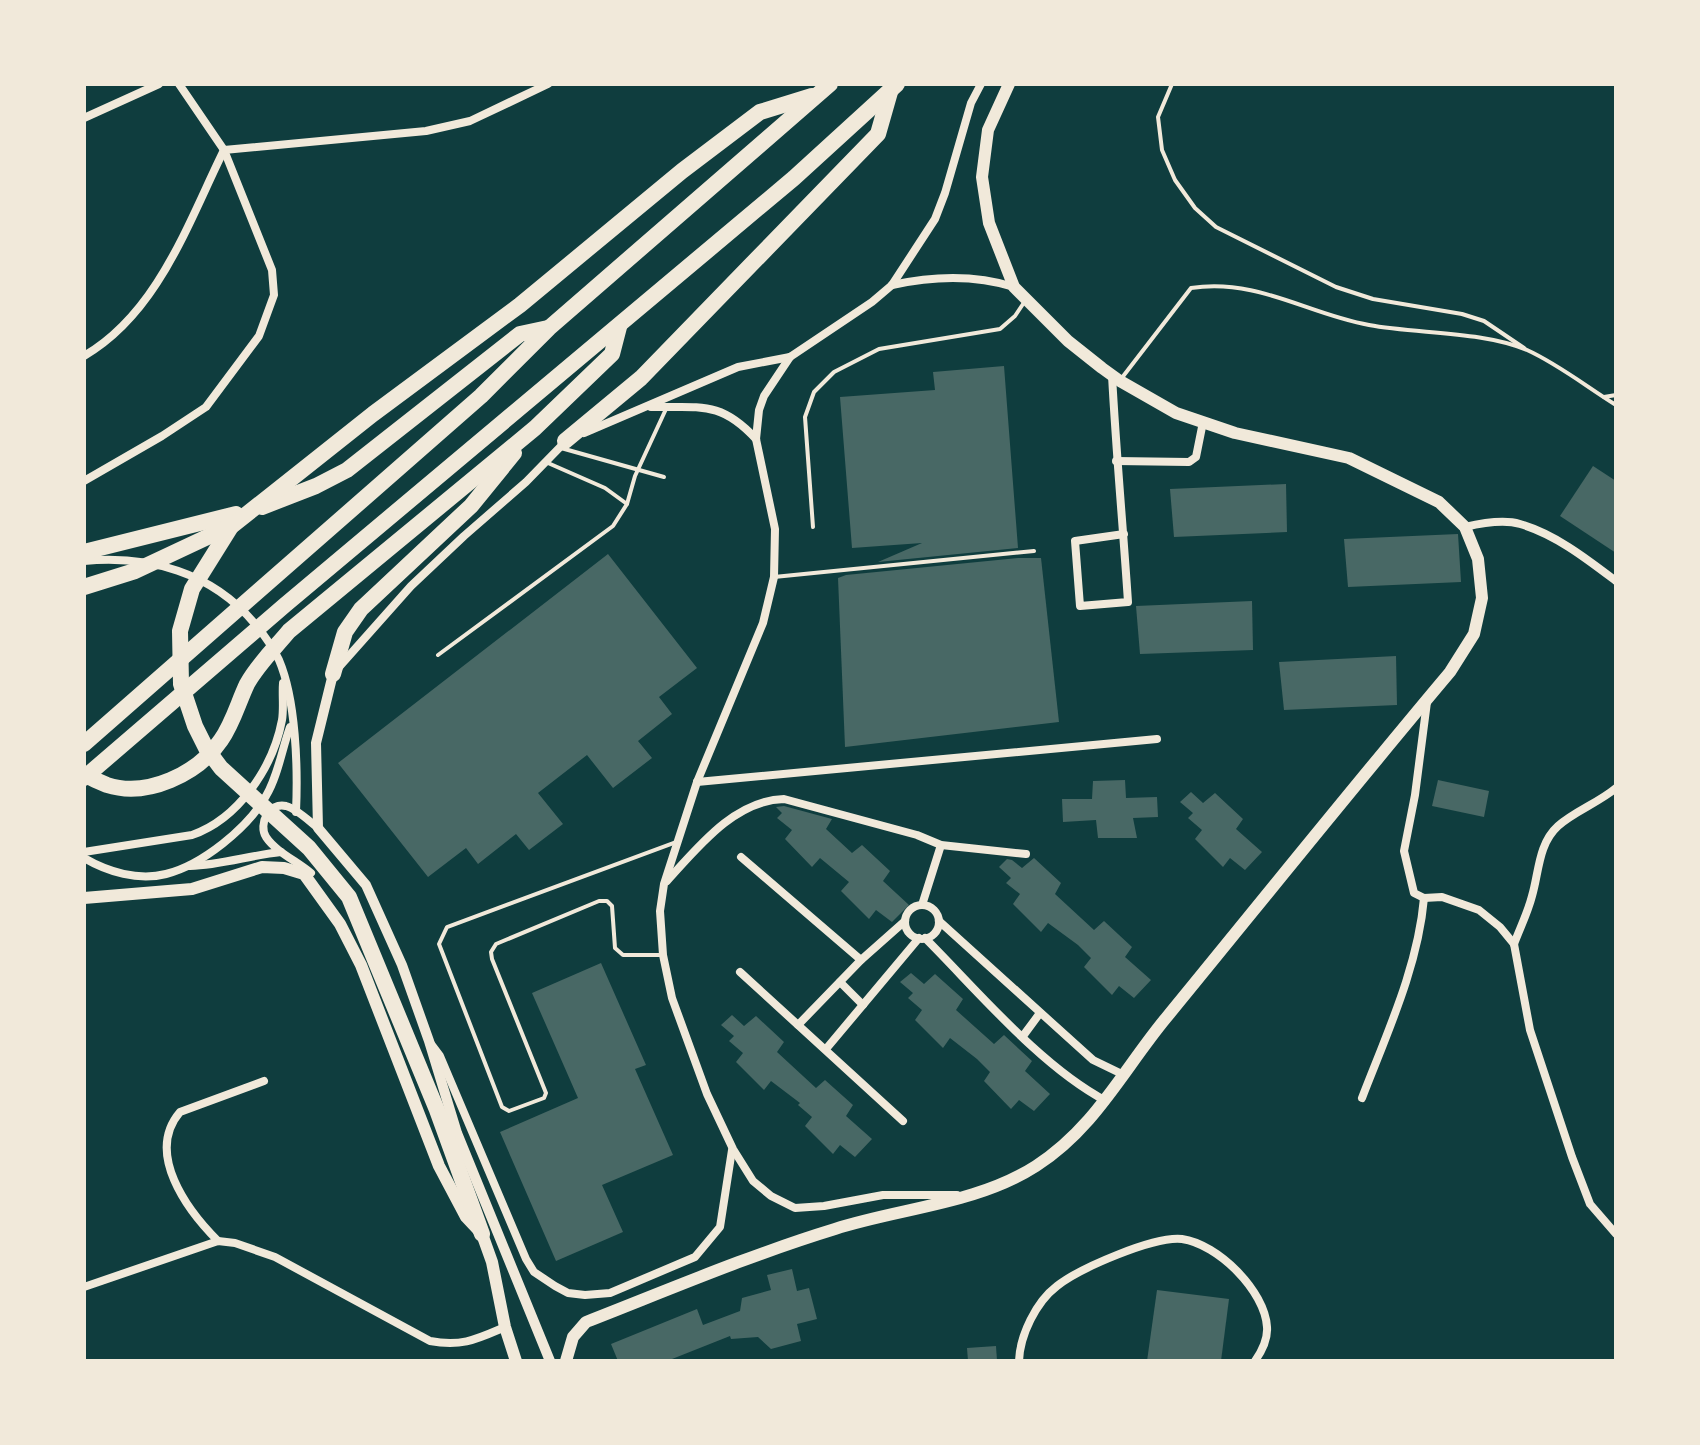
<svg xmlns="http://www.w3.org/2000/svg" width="1700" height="1445" font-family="'Alegreya Sans',sans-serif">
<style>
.building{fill:#486865}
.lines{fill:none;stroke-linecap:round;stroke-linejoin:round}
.service{stroke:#f1e9da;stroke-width:4}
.minor{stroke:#f1e9da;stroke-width:8}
.tertiary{stroke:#f1e9da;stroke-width:10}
.secondary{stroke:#f1e9da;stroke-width:12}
.motorway{stroke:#f1e9da;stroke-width:16}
</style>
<rect width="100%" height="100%" fill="#0f3d3e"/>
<g class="building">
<path d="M1004,366L1018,548L878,562L922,543L852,548L840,397L935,390L933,372Z"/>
<path d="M1593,466L1616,481V553L1560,516Z"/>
<path d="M1286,484L1287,532L1174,537L1170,489Z"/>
<path d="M1458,534L1461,582L1348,587L1344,539Z"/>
<path d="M608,554L697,668L659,697L672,714L638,741L652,758L613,788L587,755L538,793L563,824L529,850L516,834L478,864L466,848L428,877L338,763Z"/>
<path d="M1018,558H1041L1059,722L845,747L838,578L846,575Z"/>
<path d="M1252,601L1253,650L1140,654L1136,606Z"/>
<path d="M1396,656L1397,705L1284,710L1279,662Z"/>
<path d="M1125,780L1126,798L1157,797L1158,817L1133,818L1137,838H1098L1096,820L1063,822L1062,799H1092L1093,781Z"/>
<path d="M1438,780L1489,791L1484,817L1432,806Z"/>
<path d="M1191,792L1203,803L1215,793L1243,819L1236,829L1262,852L1245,870L1230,858L1223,867L1195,839L1202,830L1188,818L1193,813L1180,802Z"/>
<path d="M784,806L832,819L826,829L852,853L862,845L890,871L883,881L909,905L892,922L876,910L869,919L841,891L849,882L820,858L812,867L785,839L792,830L777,818L782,813L776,807Z"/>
<path d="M1034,858L1061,883L1055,894L1094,930L1104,921L1132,947L1125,957L1151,980L1134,998L1119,986L1112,995L1084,967L1091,958L1078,945L1048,923L1041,932L1013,904L1020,894L1006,883L1011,878L999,867L1007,859L1012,860L1022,868Z"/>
<path d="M601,963L646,1065L635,1069L673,1155L602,1185L623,1232L556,1261L500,1132L578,1098L532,993Z"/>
<path d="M911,973L924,984L935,974L963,999L956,1010L994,1044L1004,1035L1032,1061L1025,1071L1050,1094L1034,1111L1019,1100L1011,1109L984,1081L990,1072L977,1059L950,1038L943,1048L915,1020L922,1010L908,998L913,993L900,982Z"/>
<path d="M732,1015L744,1026L756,1016L784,1042L777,1052L816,1088L825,1080L853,1105L846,1116L872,1139L855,1157L840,1145L833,1154L805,1126L812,1117L798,1105L800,1103L771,1081L764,1090L736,1062L743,1053L729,1041L734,1036L721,1025Z"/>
<path d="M792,1269L797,1291L809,1288L817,1319L797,1324L801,1341L771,1349L758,1337L731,1339L730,1336L667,1361H618L611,1344L697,1309L703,1325L740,1311L742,1298L771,1290L767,1275Z"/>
<path d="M1157,1290L1229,1299L1221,1361H1147Z"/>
<path d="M996,1346L997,1361H968L967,1348Z"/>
</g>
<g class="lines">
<g class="service">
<path d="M1172,84L1158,117L1162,150L1175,180L1195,208L1216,227L1336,287L1373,299L1462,314L1484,321L1524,348"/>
<path d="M1121,379L1191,288C1258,278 1307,314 1369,325C1417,334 1483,331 1527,350C1558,364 1587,387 1616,405"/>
<path d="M1604,397L1616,395"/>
<path d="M561,448L664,477"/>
<path d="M627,504L635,476L666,409"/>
<path d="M813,527L805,417L814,392L834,372L879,349L1000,329L1015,316L1025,301"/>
<path d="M774,577L1034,551"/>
<path d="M438,655L613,526L627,504L605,488L548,463"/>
<path d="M661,955H623L615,948L612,906L607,901H599L496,944L491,952L492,959L546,1093L544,1098L509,1111L502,1107L439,944L447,927L676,842"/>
</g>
<g class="minor">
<path d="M84,118L159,84"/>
<path d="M892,285C933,276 973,274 1014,287"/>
<path d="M84,356C158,313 188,223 224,150L426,131L470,121L548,84"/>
<path d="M790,357L764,396L759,410L756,439L775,529L774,577L763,623L697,782L664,884L660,911L663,955L672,998L707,1094L733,1149L753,1181L771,1196L795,1208L824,1206L883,1195H957"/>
<path d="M1112,375C1116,451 1123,526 1128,602L1080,606L1075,541L1124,534"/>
<path d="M651,407C700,408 720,400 756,439"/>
<path d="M584,433L738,367L790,357L872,302L892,285L935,219L945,193L971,103L981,84"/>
<path d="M1116,461L1189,462L1196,457L1203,422"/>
<path d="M84,481L162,436L206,407L259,336L274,295L272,270L224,150L179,84"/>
<path d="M1465,527C1482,523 1503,519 1520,524C1555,534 1587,559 1616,581"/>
<path d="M84,561C149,555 212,572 255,624C264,635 273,647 279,660C296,700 298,767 296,812"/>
<path d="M339,667L411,586L464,536L526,482L567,440"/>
<path d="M1427,702L1415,795L1404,851L1414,893L1424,898L1442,897L1479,910L1500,927L1514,944L1530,1030L1572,1157L1590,1204L1616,1234"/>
<path d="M697,782L1157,739"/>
<path d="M84,852L192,835C238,819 273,768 282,720C284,708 282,695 283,683"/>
<path d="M741,857L861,960"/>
<path d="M84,858C108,872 138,881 166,874C202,865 248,828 266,796C278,776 282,749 290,727"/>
<path d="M190,866C221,865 251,855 281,852"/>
<path d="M311,873C297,861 276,852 266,837C258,824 269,802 286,806C297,809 309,821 318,828"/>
<path d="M667,881C698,847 735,800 784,799L917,835L941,845L1026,854"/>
<path d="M922,905L941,845"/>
<circle cx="922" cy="922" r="17"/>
<path d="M939,921L1093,1060L1124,1075"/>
<path d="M925,938C978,991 1040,1066 1106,1101"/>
<path d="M1514,944C1520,928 1528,912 1532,896C1539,873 1538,844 1558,826C1575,811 1598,803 1616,788"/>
<path d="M740,972L903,1121"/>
<path d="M840,982L863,1005"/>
<path d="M798,1025L861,960L905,921"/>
<path d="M1023,1036L1040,1013"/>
<path d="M431,1044L440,1056L526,1259L534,1272L555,1286L568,1293L585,1295L610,1293L695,1257L720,1227L732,1150"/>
<path d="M826,1049L919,938"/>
<path d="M1362,1098C1387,1033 1418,967 1424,898"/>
<path d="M218,1241C187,1210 145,1153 180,1112L264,1081"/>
<path d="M84,1287L218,1241L235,1243L275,1257L430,1341C462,1347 477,1339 505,1327"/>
<path d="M1019,1361C1020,1335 1036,1302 1057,1286C1080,1268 1154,1236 1182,1239C1218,1244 1265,1291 1267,1327C1268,1340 1262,1351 1255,1361"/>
</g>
<path class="tertiary" d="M333,674L316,743L318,828L366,885L402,965L429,1041L457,1133L550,1361"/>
<g class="secondary">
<path d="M84,898L192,889L262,867L284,868L304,874L340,924L361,965L439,1166L466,1217L482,1234L492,1262L505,1327L516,1361"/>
<path d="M566,1361L573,1337L586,1322C668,1290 750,1255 835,1229C900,1208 977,1204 1036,1166C1095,1128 1123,1070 1166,1018C1261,902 1354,786 1450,672L1474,634L1482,598L1478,559L1465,527L1439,502L1349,458L1235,433L1176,413L1120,381L1102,368L1068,341L1014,287L989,223L982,177L988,130L1009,84"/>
</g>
<g class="motorway">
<path d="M565,441L641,378L878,134L890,92"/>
<path d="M262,507L316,486L347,470L520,334L548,328"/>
<path d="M232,525L192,589L180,631L181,684L195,726L206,748L221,768L309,848L349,897L437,1110L482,1234"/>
<path d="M84,552L236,514"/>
<path d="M84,587L135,571L233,525L373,414L520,305L682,171L760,112L812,96"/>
<path d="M333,674L345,632L361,609L471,506L514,453"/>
<path d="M84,744L481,396L549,328L830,84"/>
<path d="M84,774C91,778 99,782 107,785C147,798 198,774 221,740C233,723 238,703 247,684C258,664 275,648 289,631L535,428L612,354L619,327"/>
<path d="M84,778L285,605L794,178L897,84"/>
</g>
</g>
<rect width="1700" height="1445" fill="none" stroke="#f1e9da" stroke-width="172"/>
</svg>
